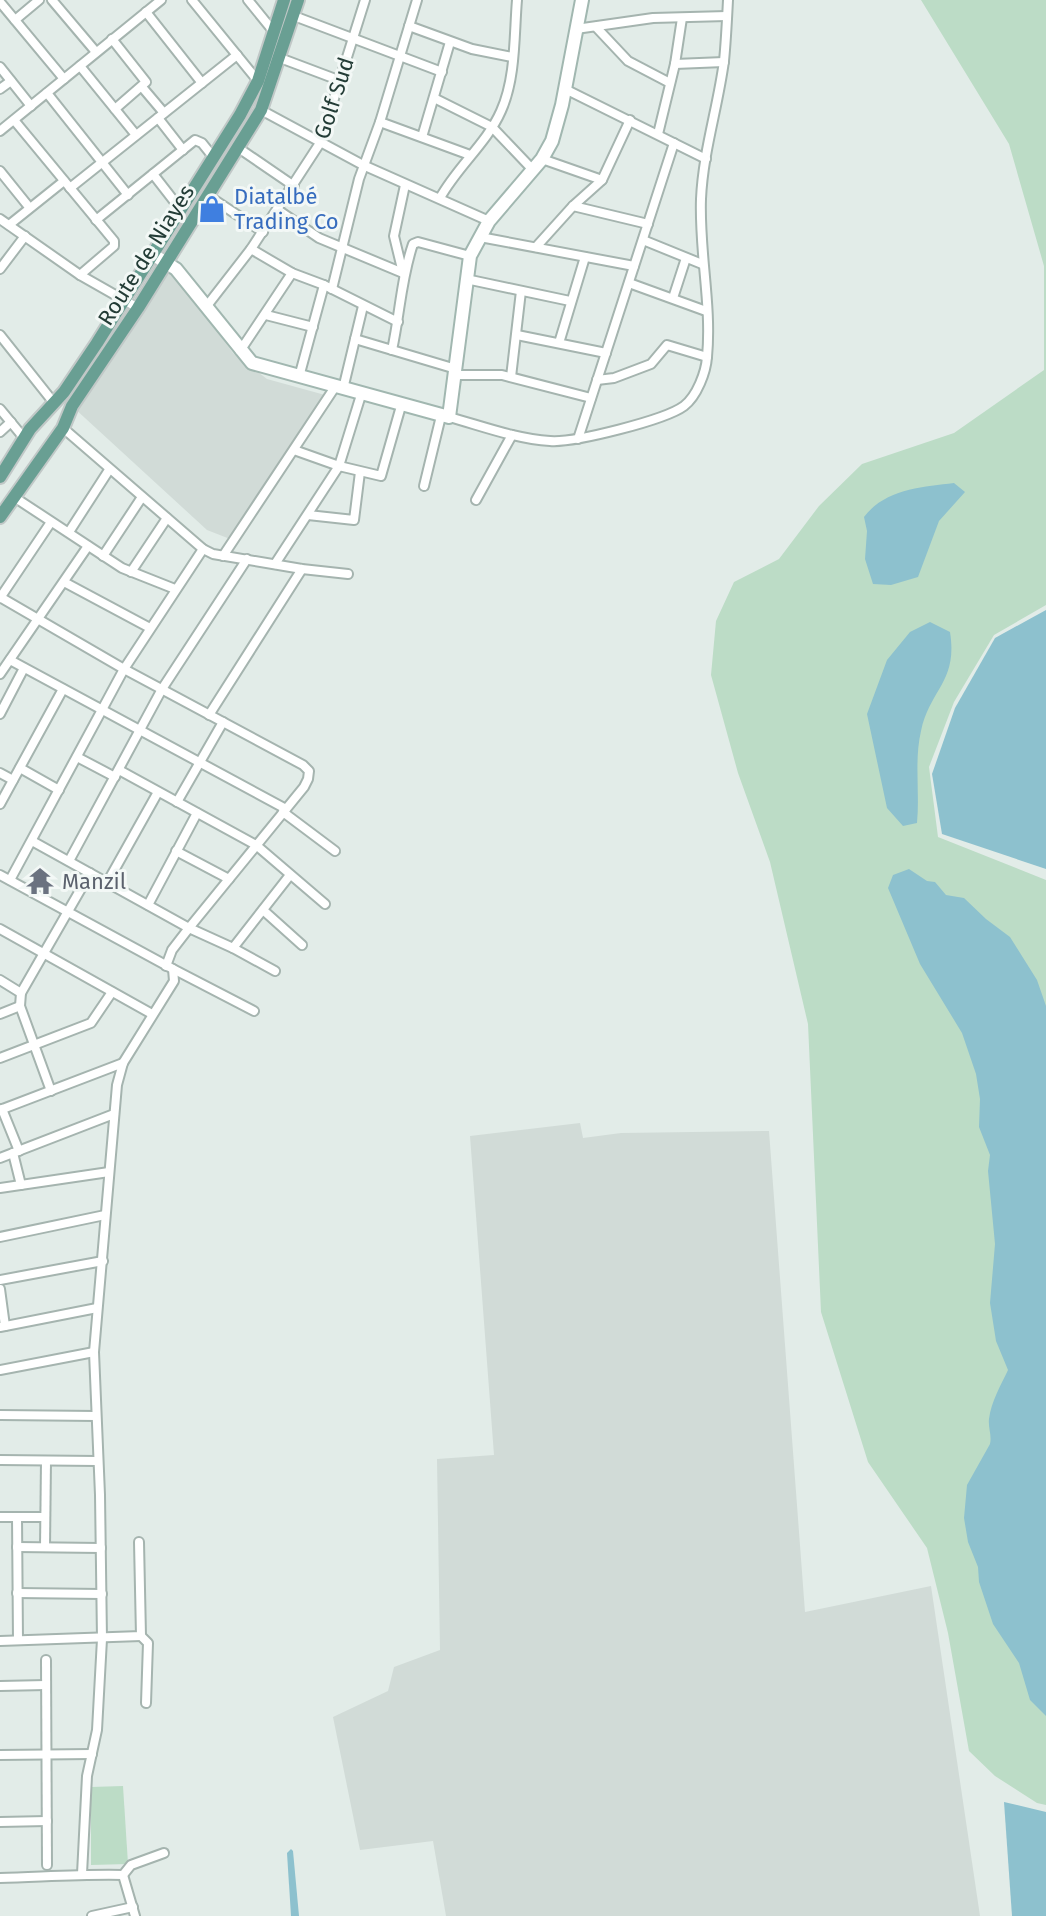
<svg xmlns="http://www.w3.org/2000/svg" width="1046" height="1916" font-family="'Fira Sans',sans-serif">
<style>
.built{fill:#d1dbd7}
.green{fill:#bcdcc6}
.water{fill:#8dc1ce}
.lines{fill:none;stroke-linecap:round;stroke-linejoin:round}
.street-casing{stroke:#a5b4af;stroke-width:12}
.secondary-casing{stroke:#a1b7b0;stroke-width:16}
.primary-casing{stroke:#c1c8c7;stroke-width:16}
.street{stroke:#fff;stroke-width:8}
.secondary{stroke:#fff;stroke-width:12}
.primary{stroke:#699f93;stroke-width:12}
.labels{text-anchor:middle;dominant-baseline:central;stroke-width:6;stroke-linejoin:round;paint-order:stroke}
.street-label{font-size:22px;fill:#233c36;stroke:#f3f8f6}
.shop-label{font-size:22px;fill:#366cbe;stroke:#f3f8f6;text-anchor:start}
.worship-label{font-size:22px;fill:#5b616d;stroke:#f3f8f6;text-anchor:start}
</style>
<rect width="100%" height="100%" fill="#e2ece8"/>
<g class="built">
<path d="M170,268L233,353L267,379L325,395L230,539L207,530L73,407Z"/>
<path d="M580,1123L583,1138L621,1133L769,1131L805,1612L931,1586L980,1916H446L433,1841L360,1850L333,1717L388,1691L394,1667L440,1650L437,1459L494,1455L470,1136Z"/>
</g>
<g class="green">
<path d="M921,0H1046V605L994,635L954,702L929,767L938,837L1046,880V1805L1037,1803L995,1776L969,1751L948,1633L927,1548L868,1462L821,1312L808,1024L770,862L738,773L711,675L716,621L734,582L779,559L819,506L862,464L954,433L1044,370V266L1009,144Z"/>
<path d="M123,1786L128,1864L91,1865V1787Z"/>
</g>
<g class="water">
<path d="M954,483L965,492L939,521L918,577L891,585L873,584L865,559L867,531L864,517C885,489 922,487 954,483Z"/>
<path d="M1046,610V869L942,834L932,774L955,708L995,638Z"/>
<path d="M930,622L950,632C958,682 930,689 921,731C914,761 920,792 917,823L903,826L887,808L867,714L887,660L910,632Z"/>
<path d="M909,869L927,881L935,882L946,895L964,898L986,919L1010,937L1037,980L1046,1006V1716L1030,1700L1019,1663L993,1624L979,1582L978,1567L968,1542L964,1518L967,1485L990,1444C992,1435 988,1428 989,1419C991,1402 1001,1385 1008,1370L996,1341L990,1303L995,1244L988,1171L990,1155L979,1127L980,1099L976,1074L962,1033L920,964L888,888L893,875Z"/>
<path d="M1004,1802L1046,1812V1916H1012Z"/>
<path d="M291,1849L293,1851L299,1916H291L287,1853Z"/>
</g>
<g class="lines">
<g class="street-casing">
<g id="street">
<path d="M52,0L96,52"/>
<path d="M192,0L258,81"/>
<path d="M248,0L274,32"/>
<path d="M0,2L64,79"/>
<path d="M146,12L202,83"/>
<path d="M294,16L442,72"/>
<path d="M15,20L39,0"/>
<path d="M409,26L472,49L512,57"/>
<path d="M596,27L628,61L670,83"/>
<path d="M576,29L653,18L727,16"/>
<path d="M112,39L146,82L115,109"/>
<path d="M280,58L341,81"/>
<path d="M675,64L724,62"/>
<path d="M80,66L136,135"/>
<path d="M0,67L31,106"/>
<path d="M142,87L164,113"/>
<path d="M0,89L11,81"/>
<path d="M565,89L706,159"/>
<path d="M47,93L128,195"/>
<path d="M434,98L492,127L533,170"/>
<path d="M261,110L363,165L489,221"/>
<path d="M158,118L183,150"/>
<path d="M14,120L114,241V246L80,275"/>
<path d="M380,122L470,155"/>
<path d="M0,131L161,0"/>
<path d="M658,134L675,64L682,18"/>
<path d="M422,137L450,42"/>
<path d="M237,147L294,186"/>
<path d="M542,159L602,180"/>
<path d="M0,171L29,207"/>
<path d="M153,174L181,210"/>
<path d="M70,188L237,55"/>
<path d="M207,195L263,232"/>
<path d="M440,198C457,167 487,143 501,111C516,78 514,35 517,0"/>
<path d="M573,206L648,224"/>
<path d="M278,210L319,238L403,273"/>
<path d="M0,219L80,275L138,308"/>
<path d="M96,220L195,140L202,143L214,158"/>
<path d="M9,225L64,181"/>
<path d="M480,237L634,266"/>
<path d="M643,240L702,264"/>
<path d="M536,247L573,206L602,180L630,120"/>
<path d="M251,249L292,273L324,285L398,322"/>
<path d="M0,269L25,236"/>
<path d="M403,273L394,236L405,185"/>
<path d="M466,279L570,301"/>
<path d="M629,283L706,311"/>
<path d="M332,289L359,179L380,122L417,0"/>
<path d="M673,298L686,258"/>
<path d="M206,307L251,249L320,143L365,0"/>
<path d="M266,315L313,327"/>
<path d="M0,335L54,403"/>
<path d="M517,335L606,353"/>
<path d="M355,339L456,369"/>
<path d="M559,343L585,257"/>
<path d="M392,350C400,314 401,279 413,244L418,242L470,256"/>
<path d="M240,351L292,273"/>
<path d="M455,375H502L591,398"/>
<path d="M299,377L324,285"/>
<path d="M511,377L521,291"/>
<path d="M597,380L614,378L651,364L667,345L707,357"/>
<path d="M343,389L363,306"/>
<path d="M0,409L24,438"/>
<path d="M449,417C482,426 516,439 550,441C574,443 665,420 684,406C697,396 706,372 707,357C712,305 699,252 701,199C703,152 718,107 724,61C726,41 727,20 728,0"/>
<path d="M63,428L203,549L213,554L302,569L348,574"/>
<path d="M0,432L11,422"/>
<path d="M578,439L674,143"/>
<path d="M294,450L339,466L381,476L401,406"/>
<path d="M424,486L441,416"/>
<path d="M14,497L122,568L175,589"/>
<path d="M476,500L512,435"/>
<path d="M308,515L354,520L360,472"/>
<path d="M69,532L109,470"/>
<path d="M103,556L142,497"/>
<path d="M223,556L335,387"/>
<path d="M275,564L339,466L361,395"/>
<path d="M131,572L167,518"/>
<path d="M64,582L150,628"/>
<path d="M0,597L124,669L303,765L309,771L308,779L304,787L189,928L172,950L166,966"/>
<path d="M0,598L51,522"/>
<path d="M10,660L286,809"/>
<path d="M0,674L88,546"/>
<path d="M0,714L24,668"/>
<path d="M209,715L302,569"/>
<path d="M77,757L115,777"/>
<path d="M20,768L59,790"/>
<path d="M119,770L256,845L325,904"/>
<path d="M0,773L13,780"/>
<path d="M177,802L223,722"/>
<path d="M0,804L63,689"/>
<path d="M283,812L335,851"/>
<path d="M32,841L189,928L233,948L275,971"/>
<path d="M176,851L229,879"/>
<path d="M69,861L162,689L247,559"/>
<path d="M0,875L173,969L174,981L123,1063L117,1085L94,1352L100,1495L102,1639L97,1730L87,1776L82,1874"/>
<path d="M10,880L124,669L203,549"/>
<path d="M107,883L158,792"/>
<path d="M148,905L197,813"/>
<path d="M263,910L302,945"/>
<path d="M0,929L152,1014"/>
<path d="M233,948L290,875"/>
<path d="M173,969L254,1011"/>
<path d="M0,980L21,993"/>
<path d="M0,1014L20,1006"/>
<path d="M0,1058L91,1023L112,992"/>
<path d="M51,1091L20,1006L21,993L90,873"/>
<path d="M2,1109L19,1151"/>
<path d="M0,1110L123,1063"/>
<path d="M13,1153L21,1185"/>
<path d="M0,1158L114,1114"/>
<path d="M0,1188L109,1172"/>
<path d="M0,1237L105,1215"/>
<path d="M0,1280L103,1261"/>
<path d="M0,1289L5,1326"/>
<path d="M0,1327L97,1308"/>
<path d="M0,1370L94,1352"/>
<path d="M0,1415L96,1416"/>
<path d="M0,1460L97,1461"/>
<path d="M0,1517H45"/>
<path d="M17,1517L18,1640"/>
<path d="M17,1547L101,1548"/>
<path d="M45,1547L46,1461"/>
<path d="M17,1593L102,1594"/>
<path d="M141,1636L148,1643L146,1703"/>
<path d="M0,1641L141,1636L139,1542"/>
<path d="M46,1660L47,1865"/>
<path d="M0,1686L46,1685"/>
<path d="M0,1755L92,1754"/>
<path d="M0,1822L47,1821"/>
<path d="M123,1875L131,1865L164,1853"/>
<path d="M123,1875L135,1916"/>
<path d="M0,1878C41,1877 82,1874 123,1875"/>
<path d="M92,1916L133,1907"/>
</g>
</g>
<g class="secondary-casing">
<path id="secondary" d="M152,254L176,269L252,363L449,417L470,256L489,221L542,159L552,141L562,105L582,0"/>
</g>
<g class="primary-casing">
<g id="primary">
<path d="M0,477L30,429L64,392L97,343L240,115L258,81L284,0"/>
<path d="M0,517L63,428L72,406L138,308L261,110L298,0"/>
</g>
</g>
<use href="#street" class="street"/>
<use href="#secondary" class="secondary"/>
<use href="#primary" class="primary"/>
</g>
<defs>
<g id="shop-bare" transform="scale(2.16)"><path d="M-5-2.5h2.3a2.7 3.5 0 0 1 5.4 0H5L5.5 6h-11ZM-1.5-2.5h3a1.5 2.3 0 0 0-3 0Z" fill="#3f7fe0" stroke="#f3f8f6" stroke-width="2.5" paint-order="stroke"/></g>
<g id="temple-bare" transform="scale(2.16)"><path d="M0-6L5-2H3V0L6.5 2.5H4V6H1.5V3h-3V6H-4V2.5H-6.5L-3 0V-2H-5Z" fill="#6b7280" stroke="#f3f8f6" stroke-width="2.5" paint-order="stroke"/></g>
</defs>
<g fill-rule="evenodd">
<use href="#shop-bare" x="212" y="209"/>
<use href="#temple-bare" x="40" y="881"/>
</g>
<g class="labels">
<g class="street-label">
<text transform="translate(334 98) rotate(-72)">Golf Sud</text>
<text transform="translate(146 255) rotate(-58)">Route de Niayes</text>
</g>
<g class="shop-label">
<text x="234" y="196">Diatalbé<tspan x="234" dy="25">Trading Co</tspan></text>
</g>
<g class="worship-label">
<text x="62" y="881">Manzil</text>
</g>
</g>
</svg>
